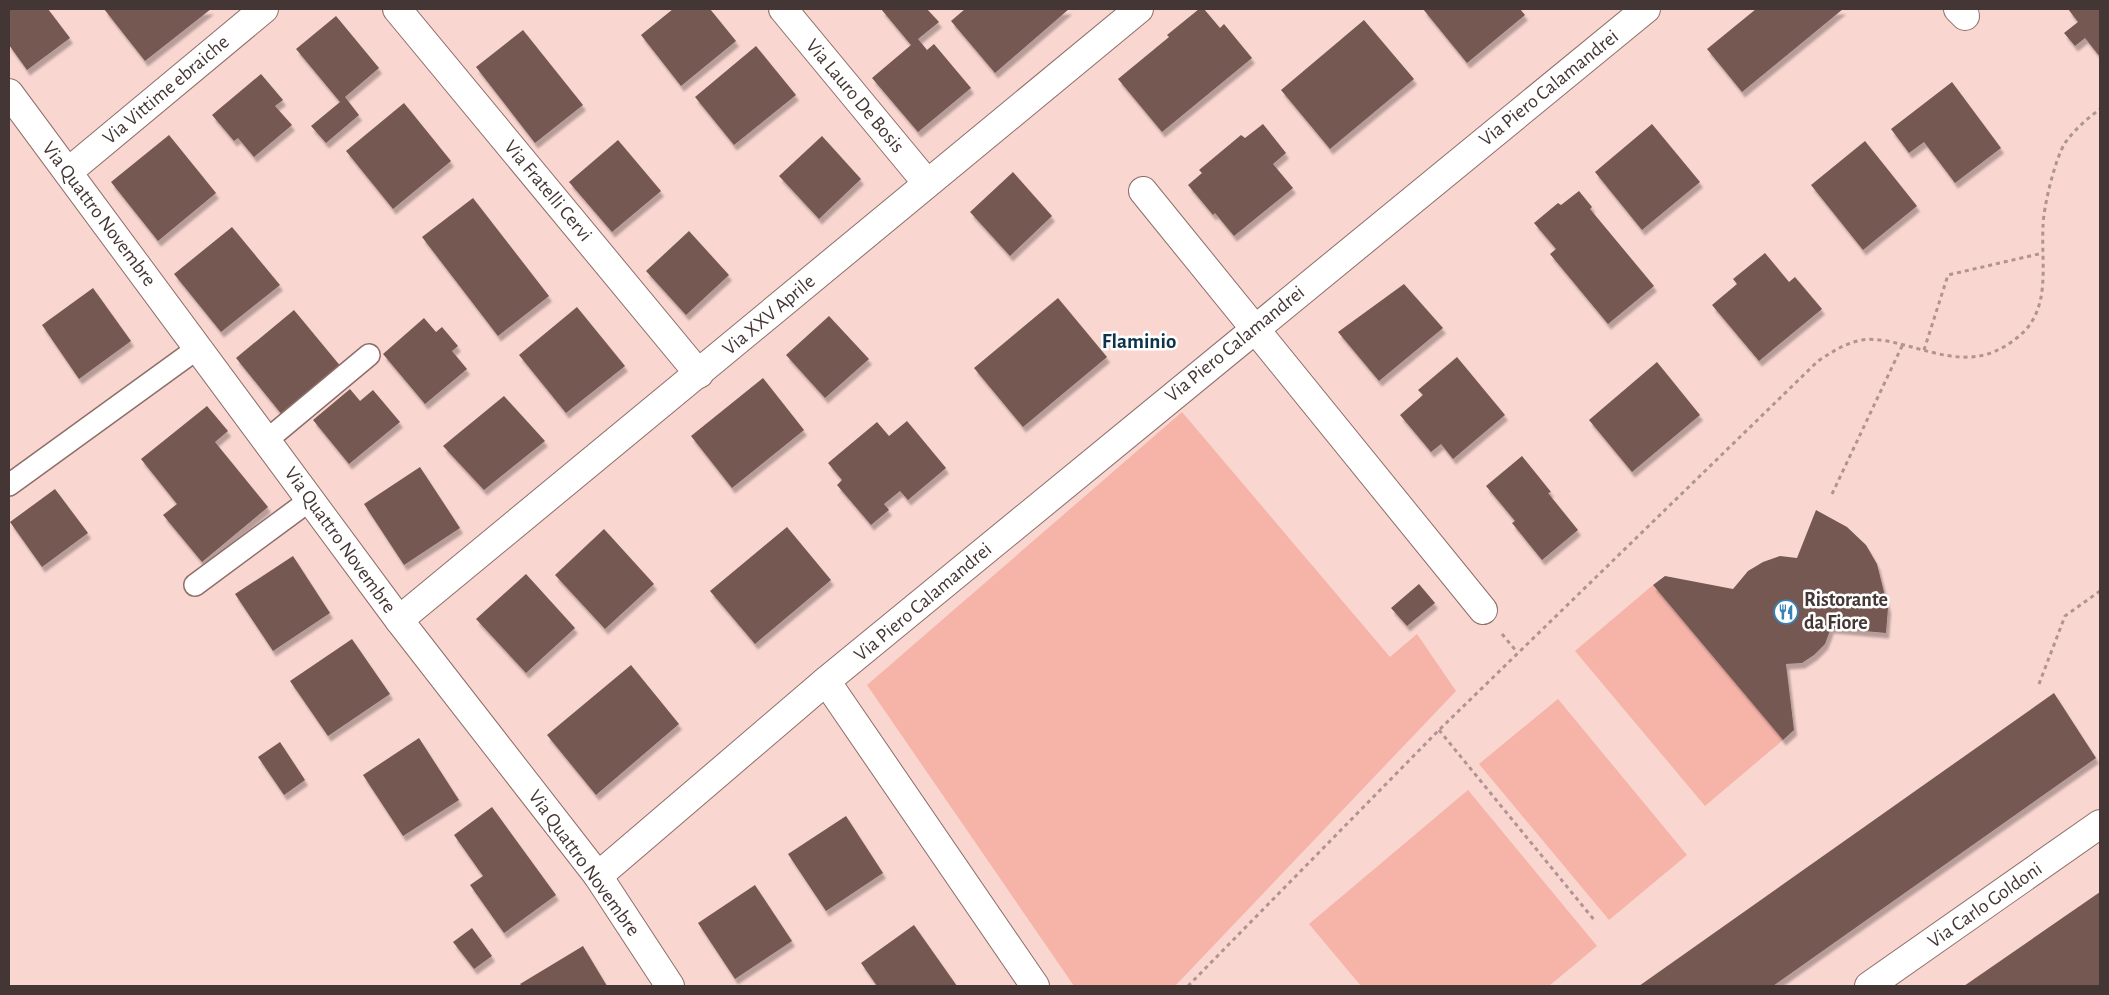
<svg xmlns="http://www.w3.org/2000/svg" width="2109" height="995" font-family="'Alegreya Sans',sans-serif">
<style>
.green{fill:#f6b3a8}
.building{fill:#765853;filter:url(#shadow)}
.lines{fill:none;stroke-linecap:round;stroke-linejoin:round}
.lane-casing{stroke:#8d6e68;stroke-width:24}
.street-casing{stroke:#8d6e68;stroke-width:30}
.secondary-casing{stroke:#8d6e68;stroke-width:30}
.path{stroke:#af9490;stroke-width:3;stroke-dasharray:4 4;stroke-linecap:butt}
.lane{stroke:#fff;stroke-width:21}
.street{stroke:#fff;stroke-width:28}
.secondary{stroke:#fff;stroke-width:28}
.labels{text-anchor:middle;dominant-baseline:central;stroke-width:5;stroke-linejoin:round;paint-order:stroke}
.street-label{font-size:20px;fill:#443634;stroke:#fff}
.poi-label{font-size:20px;font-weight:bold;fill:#443634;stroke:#fff;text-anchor:start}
.neighbourhood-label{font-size:21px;font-weight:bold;fill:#10334c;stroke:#fff}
</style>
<defs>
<filter id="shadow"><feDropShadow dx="3" dy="5.5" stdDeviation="1" flood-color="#0004"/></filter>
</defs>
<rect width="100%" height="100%" fill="#fad6d0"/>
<g class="green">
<path d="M1182,412L1390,657L1417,634L1456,691L1175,986H1074L867,685Z"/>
<path d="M1653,585L1783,740L1705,806L1575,651Z"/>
<path d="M1558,699L1687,855L1609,920L1479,764Z"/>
<path d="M1468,790L1597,946L1549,986H1361L1309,924Z"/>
</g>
<g class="building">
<path d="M9,9H48L70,38L27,70L9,45Z"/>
<path d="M104,9H211L145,61Z"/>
<path d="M673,9H710L736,41L681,86L641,35Z"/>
<path d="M881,9H927L939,22L918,39L927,50L934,44L971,88L918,132L872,78L911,45Z"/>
<path d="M965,9H1069L995,73L951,21Z"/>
<path d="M1199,9H1204L1220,28L1224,24L1252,58L1162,132L1118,79L1169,37L1167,35Z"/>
<path d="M1423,9H1520L1525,15L1467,63Z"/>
<path d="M1756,9H1843L1742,92L1707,49Z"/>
<path d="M2068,9H2100V57L2085,38L2075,46L2064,33L2078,22Z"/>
<path d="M336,16L379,68L345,97L359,115L326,143L311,126L340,102L296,49Z"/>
<path d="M1364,20L1414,79L1330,149L1281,90Z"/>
<path d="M523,30L583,105L535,143L476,67Z"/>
<path d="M756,46L796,95L734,145L695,97Z"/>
<path d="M261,74L283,100L275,106L292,125L254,157L238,138L234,141L212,115Z"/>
<path d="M1952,82L2001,148L1955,183L1924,142L1909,153L1891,129Z"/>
<path d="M404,103L451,161L393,209L346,151Z"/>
<path d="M1263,124L1286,153L1273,164L1293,188L1234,236L1215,213L1213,215L1188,185L1202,173L1199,170L1241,135L1245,138Z"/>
<path d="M1652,124L1700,182L1642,230L1595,172Z"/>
<path d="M169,135L216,193L158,241L111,182Z"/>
<path d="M822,136L861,179L819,219L779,176Z"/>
<path d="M618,140L661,191L612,232L569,182Z"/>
<path d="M1865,141L1917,206L1863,250L1811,185Z"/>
<path d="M1013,172L1052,216L1010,256L970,212Z"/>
<path d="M1579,191L1592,207L1590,209L1654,286L1608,324L1550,254L1556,249L1534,223L1558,203L1561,205Z"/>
<path d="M473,198L549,296L498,336L422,237Z"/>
<path d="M232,227L280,285L221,332L174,274Z"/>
<path d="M689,231L729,275L686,315L646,271Z"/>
<path d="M1765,253L1789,282L1795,277L1822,309L1759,361L1712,305L1737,284L1733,279Z"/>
<path d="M1404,284L1443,328L1379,381L1338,332Z"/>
<path d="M93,288L131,341L79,379L42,325Z"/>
<path d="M1058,298L1107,357L1023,427L974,368Z"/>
<path d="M577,307L625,366L566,413L519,355Z"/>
<path d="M294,310L342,368L283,416L236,358Z"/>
<path d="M829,316L869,359L825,398L786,355Z"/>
<path d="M424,318L436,332L442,327L458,346L452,351L467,369L425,404L383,354Z"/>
<path d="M1457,357L1505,415L1453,459L1441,444L1431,452L1400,415L1423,395L1418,390Z"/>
<path d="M1657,362L1700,415L1632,472L1589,420Z"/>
<path d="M763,378L804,430L732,488L691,436Z"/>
<path d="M350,389L360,401L373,390L400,422L349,464L313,420Z"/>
<path d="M504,396L545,441L484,490L443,446Z"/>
<path d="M207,406L228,431L215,442L268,507L202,562L163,515L177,504L141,459Z"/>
<path d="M907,421L946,468L908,500L900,491L884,504L889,510L871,525L837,485L842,480L828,463L877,422L889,436Z"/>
<path d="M1522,456L1551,492L1548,493L1578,530L1542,560L1512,523L1515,521L1486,486Z"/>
<path d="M420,467L460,528L404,565L364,504Z"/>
<path d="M55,489L88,533L42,567L10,522Z"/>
<path d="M1816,510L1847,527L1866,545L1877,564L1888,608L1886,633L1831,628L1825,644L1814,655L1802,663L1786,664L1794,730L1783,740L1653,585L1665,576L1733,589L1748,571L1763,562L1780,556L1797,558Z"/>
<path d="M787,527L831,580L755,644L710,591Z"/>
<path d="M604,529L654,584L605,629L555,575Z"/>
<path d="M293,556L330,613L273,651L235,594Z"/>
<path d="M526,574L575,628L526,673L476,619Z"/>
<path d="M1419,584L1435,603L1407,626L1391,608Z"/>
<path d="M352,639L390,694L328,736L290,681Z"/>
<path d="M631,665L679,724L596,795L547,735Z"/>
<path d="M2054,693L2096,758L1773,986H1639Z"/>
<path d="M419,738L459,800L403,836L363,775Z"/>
<path d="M280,742L305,780L284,795L258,757Z"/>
<path d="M492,807L556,895L504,933L470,885L483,876L454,835Z"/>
<path d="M846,816L883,873L826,911L788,854Z"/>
<path d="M755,885L792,941L735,979L698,923Z"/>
<path d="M2100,892V986H1964Z"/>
<path d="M914,925L957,986H877L861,963Z"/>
<path d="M472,928L492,956L474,969L453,942Z"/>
<path d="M583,946L607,986H522L520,984Z"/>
</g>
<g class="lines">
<g class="lane-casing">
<g id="lane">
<path d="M267,440L369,355"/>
<path d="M9,485L198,348"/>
<path d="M195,585L310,500"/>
</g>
</g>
<g class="street-casing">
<g id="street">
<path d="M397,9L699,374"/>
<path d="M783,9L927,183"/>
<path d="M1958,9L1965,16"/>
<path d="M68,172L264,9"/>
<path d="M1143,191L1483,610"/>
<path d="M399,620L1139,9"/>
<path d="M826,681L1035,986"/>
<path d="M598,876L826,681L1646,9"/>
<path d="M1869,986L2100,824"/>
</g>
</g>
<g class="secondary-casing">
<path id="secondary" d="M9,93L399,620L598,876L670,986"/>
</g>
<g class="path">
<path d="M1924,350L1948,275L2043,253"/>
<path d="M1832,494L1903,344"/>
<path d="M1502,634L1517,652"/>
<path d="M2039,684L2065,616L2100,591"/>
<path d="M1439,730L1595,921"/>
<path d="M1188,986L1439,730L1818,361C1832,352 1845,343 1862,340C1874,338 1888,341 1900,344C1944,355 1978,370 2018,337C2052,310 2041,265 2043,227C2043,208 2055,159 2065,143C2074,130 2087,119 2100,109"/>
</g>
<use href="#lane" class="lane"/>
<use href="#street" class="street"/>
<use href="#secondary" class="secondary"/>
</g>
<defs>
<g id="restaurant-ring" transform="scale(1.25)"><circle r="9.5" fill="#fff" stroke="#3981b5" stroke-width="1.5"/><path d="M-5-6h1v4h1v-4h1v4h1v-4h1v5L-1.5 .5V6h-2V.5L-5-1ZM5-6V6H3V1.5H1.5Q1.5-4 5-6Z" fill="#3981b5"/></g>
</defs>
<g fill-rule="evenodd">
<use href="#restaurant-ring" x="1786" y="612"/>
</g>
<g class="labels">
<g class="street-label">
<text transform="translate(1549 88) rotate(-39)">Via Piero Calamandrei</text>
<text transform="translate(166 90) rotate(-40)">Via Vittime ebraiche</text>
<text transform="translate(855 96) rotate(50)">Via Lauro De Bosis</text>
<text transform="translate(548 191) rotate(50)">Via Fratelli Cervi</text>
<text transform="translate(99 214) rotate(53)">Via Quattro Novembre</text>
<text transform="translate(769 315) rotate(-40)">Via XXV Aprile</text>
<text transform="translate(1235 344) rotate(-39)">Via Piero Calamandrei</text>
<text transform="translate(340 540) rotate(54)">Via Quattro Novembre</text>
<text transform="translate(923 602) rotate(-40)">Via Piero Calamandrei</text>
<text transform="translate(584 863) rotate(54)">Via Quattro Novembre</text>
<text transform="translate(1985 905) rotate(-35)">Via Carlo Goldoni</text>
</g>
<g class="poi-label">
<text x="1804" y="600">Ristorante<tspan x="1804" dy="23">da Fiore</tspan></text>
</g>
<g class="neighbourhood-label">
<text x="1139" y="341">Flaminio</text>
</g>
</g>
<rect width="2109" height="995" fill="none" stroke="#443634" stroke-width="20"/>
</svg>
